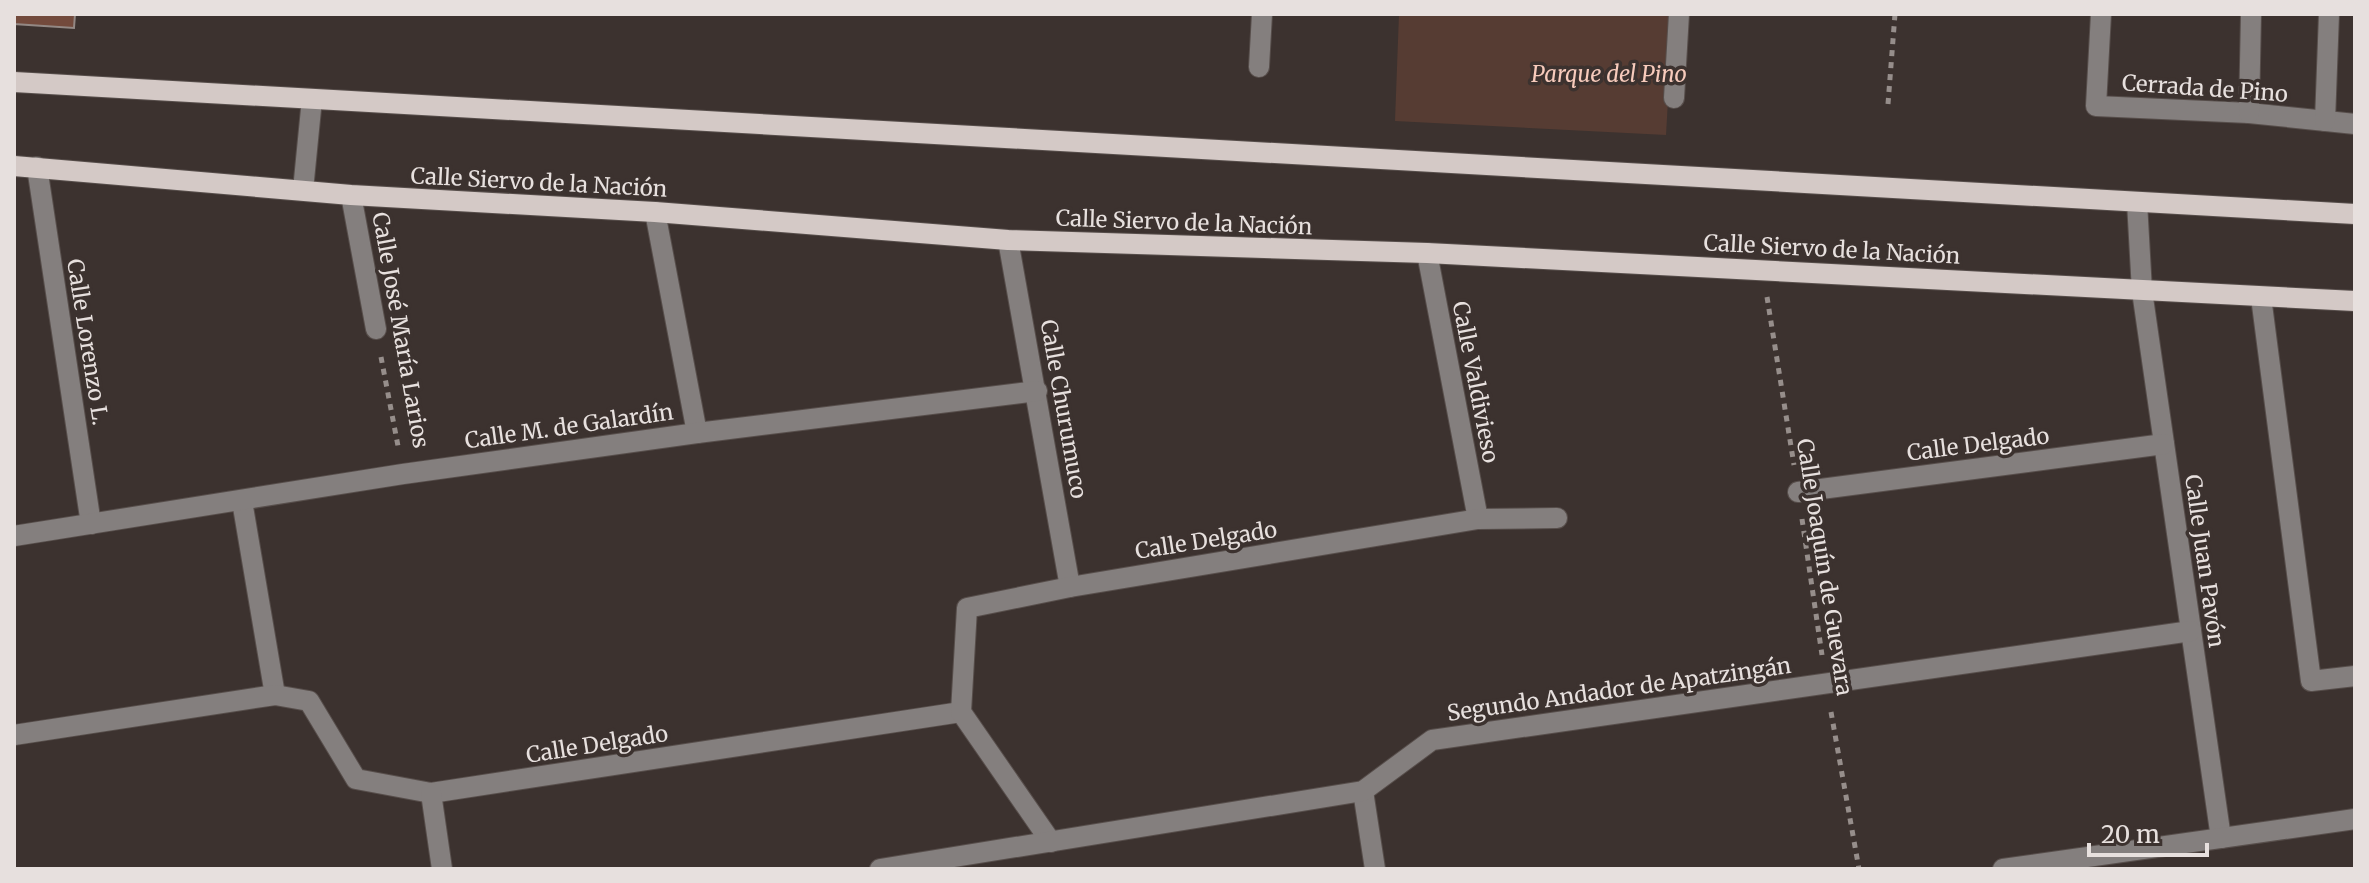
<svg xmlns="http://www.w3.org/2000/svg" width="2369" height="883" font-family="Merriweather,serif">
<style>
.green{fill:#563c33}
.building{fill:#734a3c;stroke:#938884;stroke-width:2}
.lines{fill:none;stroke-linecap:round;stroke-linejoin:round}
.minor-casing{stroke:#574e4b;stroke-width:22}
.major-casing{stroke:#574e4b;stroke-width:22}
.path{stroke:#968e8b;stroke-width:5;stroke-dasharray:6 6;stroke-linecap:butt}
.minor{stroke:#847f7e;stroke-width:20}
.major{stroke:#d4c9c6;stroke-width:20}
.labels{text-anchor:middle;dominant-baseline:central;stroke-width:7;stroke-linejoin:round;paint-order:stroke}
.park-label{font-size:22px;font-style:italic;fill:#f7cbbc;stroke:#3c322f}
.street-label{font-size:22px;fill:#e7e0de;stroke:#3c322f}
</style>
<rect width="100%" height="100%" fill="#3c322f"/>
<path class="green" d="M1399,14H1673L1666,135L1395,121Z"/>
<path class="building" d="M14,14H75L74,28L14,24Z"/>
<g class="lines">
<g class="minor-casing">
<g id="minor">
<path d="M2101,14L2096,106L2249,113L2355,124"/>
<path d="M1259,67L1262,14"/>
<path d="M1674,98L1679,14"/>
<path d="M2249,113L2251,14"/>
<path d="M2325,121L2329,14"/>
<path d="M37,167L91,524"/>
<path d="M303,190L312,99"/>
<path d="M351,195L376,329"/>
<path d="M2137,202L2142,291L2221,838"/>
<path d="M655,212L697,433"/>
<path d="M1008,240L1070,587"/>
<path d="M1427,253L1478,519"/>
<path d="M2261,297L2311,681L2355,676"/>
<path d="M1798,492L2164,444"/>
<path d="M242,501L275,695"/>
<path d="M14,536L403,474L697,433L1037,391"/>
<path d="M14,735L275,695L309,701L356,779L431,793L961,712"/>
<path d="M1363,791L1375,869"/>
<path d="M431,793L442,869"/>
<path d="M1051,842L961,712L967,608L1070,587L1478,519L1557,518"/>
<path d="M880,869L1363,791L1432,740L2191,631"/>
<path d="M2003,869L2355,819"/>
</g>
</g>
<g class="major-casing">
<g id="major">
<path d="M14,82L2355,214"/>
<path d="M14,166L351,195L655,212L1008,240L1427,253L2355,301"/>
</g>
</g>
<g class="path">
<path d="M1888,104L1895,14"/>
<path d="M1767,297L1794,465"/>
<path d="M381,357L398,446"/>
<path d="M1802,519L1822,655"/>
<path d="M1831,712L1859,869"/>
</g>
<use href="#minor" class="minor"/>
<use href="#major" class="major"/>
</g>
<g class="labels">
<g class="park-label">
<text x="1609" y="74">Parque del Pino</text>
</g>
<g class="street-label">
<text transform="translate(2205 88) rotate(4)">Cerrada de Pino</text>
<text transform="translate(539 182) rotate(3)">Calle Siervo de la Nación</text>
<text transform="translate(1184 222) rotate(2)">Calle Siervo de la Nación</text>
<text transform="translate(1832 249) rotate(3)">Calle Siervo de la Nación</text>
<text transform="translate(401 330) rotate(80)">Calle José María Larios</text>
<text transform="translate(88 342) rotate(81)">Calle Lorenzo L.</text>
<text transform="translate(1476 382) rotate(79)">Calle Valdivieso</text>
<text transform="translate(1064 409) rotate(80)">Calle Churumuco</text>
<text transform="translate(569 426) rotate(-8)">Calle M. de Galardín</text>
<text transform="translate(1978 444) rotate(-7)">Calle Delgado</text>
<text transform="translate(1206 540) rotate(-9)">Calle Delgado</text>
<text transform="translate(2205 561) rotate(82)">Calle Juan Pavón</text>
<text transform="translate(1825 567) rotate(81)">Calle Joaquín de Guevara</text>
<text transform="translate(1619 689) rotate(-8)">Segundo Andador de Apatzingán</text>
<text transform="translate(597 744) rotate(-9)">Calle Delgado</text>
</g>
</g>
<rect width="2369" height="883" fill="none" stroke="#e7e0de" stroke-width="32"/>
<path d="M2089 843v12h118v-12" fill="none" stroke="#e7e0de" stroke-width="4"/>
<text x="2101" y="843" font-size="24" fill="#e7e0de" stroke="#3c322f" stroke-width="6" paint-order="stroke">20 m</text>
</svg>
